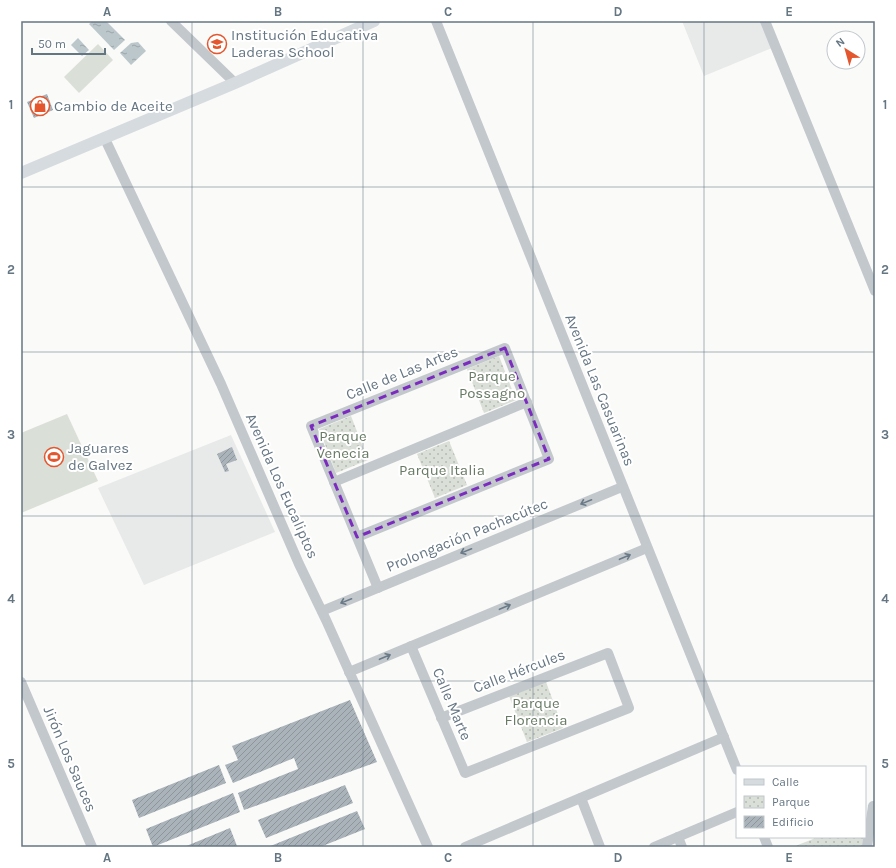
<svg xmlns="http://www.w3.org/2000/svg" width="896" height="868" font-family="Karla,sans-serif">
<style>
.built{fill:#e8e9e9}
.park{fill:url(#park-dots)}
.pitch{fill:#dadfd7}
.water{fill:url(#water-ripples)}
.building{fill:url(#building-hatch)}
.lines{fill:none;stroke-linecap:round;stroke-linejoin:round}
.minor{stroke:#c3c8cc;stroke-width:10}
.major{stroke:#d6dbdf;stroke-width:12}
.oneway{stroke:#6a7a87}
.marked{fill:none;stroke:#7b2cbf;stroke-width:3;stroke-dasharray:8 5;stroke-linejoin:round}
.grid{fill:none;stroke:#657683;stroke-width:1;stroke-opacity:0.55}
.labels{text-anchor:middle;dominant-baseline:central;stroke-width:4;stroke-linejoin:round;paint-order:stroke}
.poi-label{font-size:15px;fill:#657683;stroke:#fff;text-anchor:start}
.street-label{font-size:15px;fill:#657683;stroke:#fff}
.park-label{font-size:15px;fill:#687a64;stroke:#fff}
.neatline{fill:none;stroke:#657683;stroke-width:1.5}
.grid-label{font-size:13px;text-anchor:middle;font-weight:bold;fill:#657683}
</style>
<defs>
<pattern id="park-dots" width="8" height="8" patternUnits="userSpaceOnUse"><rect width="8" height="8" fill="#dadfd7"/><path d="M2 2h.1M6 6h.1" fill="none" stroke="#b4b9b4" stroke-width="1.8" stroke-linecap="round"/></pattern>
<pattern id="water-ripples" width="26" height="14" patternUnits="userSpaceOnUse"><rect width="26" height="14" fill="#bbc7cb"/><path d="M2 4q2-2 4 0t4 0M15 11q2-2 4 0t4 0" fill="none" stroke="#9ca6aa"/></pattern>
<pattern id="building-hatch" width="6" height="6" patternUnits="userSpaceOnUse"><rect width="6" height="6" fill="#aab3b9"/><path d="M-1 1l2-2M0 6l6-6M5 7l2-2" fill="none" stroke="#8e969c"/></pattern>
</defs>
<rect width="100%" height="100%" fill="#fafaf8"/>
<g class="built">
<path d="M682,21H761L772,48L704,76Z"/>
<path d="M231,435L275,532L144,585L98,488Z"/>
</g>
<g class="park">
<path d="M499,356L516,400L484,413L467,369Z"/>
<path d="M351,416L368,460L336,473L319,429Z"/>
<path d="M449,441L467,485L435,498L417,454Z"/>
<path d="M546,682L563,728L527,742L509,696Z"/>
<path d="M818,837H864L863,847H793Z"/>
</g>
<g class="pitch">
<path d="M98,44L113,60L79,93L64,77Z"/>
<path d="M67,414L98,481L21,513V433Z"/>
</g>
<g class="water">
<path d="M93,21H106L125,40L114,50L89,24Z"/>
<path d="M78,38L89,50L82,56L71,45Z"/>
<path d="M138,42L146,51L131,65L120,53L131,43Z"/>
</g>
<g class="building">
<path d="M47,94L53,110L34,118L27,102Z"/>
<path d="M232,447L237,460L226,464L229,471L225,472L217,454Z"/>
<path d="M350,700L377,762L244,810L238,793L298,769L294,758L233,783L225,765L238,760L232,746Z"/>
<path d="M219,765L226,783L139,818L132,800Z"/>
<path d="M345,785L353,803L266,838L258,820Z"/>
<path d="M233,793L240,812L153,847L146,829Z"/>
<path d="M357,811L365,829L320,847H268Z"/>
<path d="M230,828L237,846L184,847Z"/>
</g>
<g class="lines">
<g class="minor">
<path d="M171,21L235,83"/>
<path d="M436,21L737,770"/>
<path d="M765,21L875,291"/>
<path d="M105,139L221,384L299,564L326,620L428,847"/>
<path d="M334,482L527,402"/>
<path d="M357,537L549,459L505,348L311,426L378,588"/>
<path d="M322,611L622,487"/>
<path d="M411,646L465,773L629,708L608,653L441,718"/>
<path d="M349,672L647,548"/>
<path d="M21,682L92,847"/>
<path d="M581,798L600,847"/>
<path d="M678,837L682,847"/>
<path d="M764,837L768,847"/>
<path d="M465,847L724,737"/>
<path d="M654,847L737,812"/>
<path d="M867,847L873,806"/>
</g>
<path class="major" d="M21,173L235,83L374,21"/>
</g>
<defs><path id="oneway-shaft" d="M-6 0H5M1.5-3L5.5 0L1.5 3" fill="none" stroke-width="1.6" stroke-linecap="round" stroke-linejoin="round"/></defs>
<g class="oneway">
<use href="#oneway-shaft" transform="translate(586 502) rotate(158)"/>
<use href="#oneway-shaft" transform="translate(466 551) rotate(158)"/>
<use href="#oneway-shaft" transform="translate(625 557) rotate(-23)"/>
<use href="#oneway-shaft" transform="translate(346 601) rotate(158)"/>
<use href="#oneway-shaft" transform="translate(505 607) rotate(-23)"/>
<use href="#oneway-shaft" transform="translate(385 657) rotate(-23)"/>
</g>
<path class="marked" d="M505,348L549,459L357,537L311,426Z"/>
<path class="grid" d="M192,21V847M363,21V847M533,21V847M704,21V847M21,187H875M21,352H875M21,516H875M21,681H875"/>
<defs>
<g id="school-ring" transform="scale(1)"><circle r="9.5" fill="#fff" stroke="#e4572e" stroke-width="1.5"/><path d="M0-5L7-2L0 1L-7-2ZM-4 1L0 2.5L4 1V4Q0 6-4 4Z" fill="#e4572e"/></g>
<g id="shop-ring" transform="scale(1)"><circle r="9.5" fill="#fff" stroke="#e4572e" stroke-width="1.5"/><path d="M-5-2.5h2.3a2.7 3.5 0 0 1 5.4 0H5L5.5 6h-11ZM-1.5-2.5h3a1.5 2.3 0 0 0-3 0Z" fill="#e4572e"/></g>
<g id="stadium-ring" transform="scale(1)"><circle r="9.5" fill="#fff" stroke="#e4572e" stroke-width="1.5"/><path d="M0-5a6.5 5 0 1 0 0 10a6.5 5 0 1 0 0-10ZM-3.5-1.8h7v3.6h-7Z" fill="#e4572e"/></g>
</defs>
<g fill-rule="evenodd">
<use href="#school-ring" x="217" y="44"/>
<use href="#shop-ring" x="40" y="106"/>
<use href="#stadium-ring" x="54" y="457"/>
</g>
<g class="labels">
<g class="poi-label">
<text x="231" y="35">Institución Educativa<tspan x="231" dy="17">Laderas School</tspan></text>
<text x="54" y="106">Cambio de Aceite</text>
<text x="68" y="448">Jaguares<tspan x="68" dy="17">de Galvez</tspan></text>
</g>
<g class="street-label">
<text transform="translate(402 373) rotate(-22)">Calle de Las Artes</text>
<text transform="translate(600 390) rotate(68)">Avenida Las Casuarinas</text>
<text transform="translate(282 486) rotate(66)">Avenida Los Eucaliptos</text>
<text transform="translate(467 535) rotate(-22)">Prolongación Pachacútec</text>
<text transform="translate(519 671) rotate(-21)">Calle Hércules</text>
<text transform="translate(452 704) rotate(67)">Calle Marte</text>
<text transform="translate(70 759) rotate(67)">Jirón Los Sauces</text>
</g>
<g class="park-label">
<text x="492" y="376">Parque<tspan x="492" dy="17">Possagno</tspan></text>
<text x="343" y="436">Parque<tspan x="343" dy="17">Venecia</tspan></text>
<text x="442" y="470">Parque Italia</text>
<text x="536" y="703">Parque<tspan x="536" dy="17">Florencia</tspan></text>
</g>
</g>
<rect width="896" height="868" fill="none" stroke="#ffffff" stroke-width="44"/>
<rect x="736" y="766" width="130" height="72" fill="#ffffff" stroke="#c1c8cd"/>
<rect x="744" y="779" width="20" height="6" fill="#d6dbdf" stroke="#c1c8cd"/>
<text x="772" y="786" font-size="12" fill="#657683">Calle</text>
<rect x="744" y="796" width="20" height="12" fill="url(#park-dots)" stroke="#c1c8cd"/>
<text x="772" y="806" font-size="12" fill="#657683">Parque</text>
<rect x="744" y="816" width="20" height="12" fill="url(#building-hatch)" stroke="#c1c8cd"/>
<text x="772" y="826" font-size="12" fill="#657683">Edificio</text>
<g transform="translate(846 50) rotate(323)"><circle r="19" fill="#ffffff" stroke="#c1c8cd"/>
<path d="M0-3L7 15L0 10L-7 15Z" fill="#e4572e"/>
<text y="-6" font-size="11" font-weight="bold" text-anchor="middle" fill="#657683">N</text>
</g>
<path d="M32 48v6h73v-6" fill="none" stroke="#657683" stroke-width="2"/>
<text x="38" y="48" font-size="12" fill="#657683" stroke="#ffffff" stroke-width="3" paint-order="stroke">50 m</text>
<rect x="22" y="22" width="852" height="824" class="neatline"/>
<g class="grid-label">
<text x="107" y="16">A</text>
<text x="278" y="16">B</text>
<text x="448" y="16">C</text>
<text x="618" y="16">D</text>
<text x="789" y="16">E</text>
<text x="11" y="109">1</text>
<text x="885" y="109">1</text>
<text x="11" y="274">2</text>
<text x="885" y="274">2</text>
<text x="11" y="439">3</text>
<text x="885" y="439">3</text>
<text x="11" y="603">4</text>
<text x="885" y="603">4</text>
<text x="11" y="768">5</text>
<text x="885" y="768">5</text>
<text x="107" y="862">A</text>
<text x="278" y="862">B</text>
<text x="448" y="862">C</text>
<text x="618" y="862">D</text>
<text x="789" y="862">E</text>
</g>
</svg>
